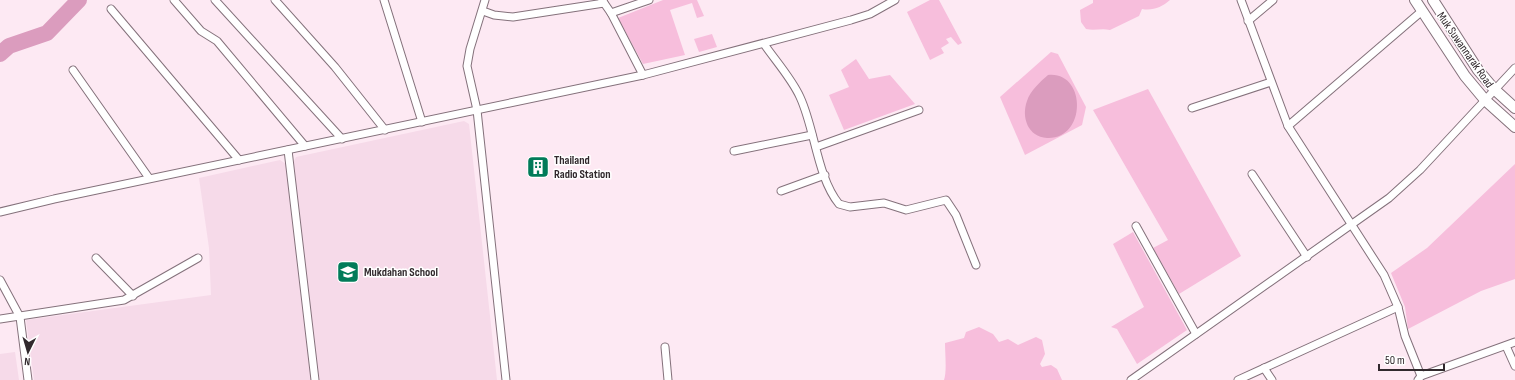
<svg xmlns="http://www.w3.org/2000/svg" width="1515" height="380" font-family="'Sofia Sans Condensed',sans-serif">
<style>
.built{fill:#f6dae9}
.green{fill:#f7bedc}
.water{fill:#db9cbe}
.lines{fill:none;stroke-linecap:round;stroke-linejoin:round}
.river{stroke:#db9cbe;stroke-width:16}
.minor-casing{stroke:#84717b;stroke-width:9}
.secondary-casing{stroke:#84717b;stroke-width:12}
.minor{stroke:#fff;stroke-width:7}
.secondary{stroke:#fff;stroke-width:10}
.labels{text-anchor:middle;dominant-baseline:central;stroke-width:3;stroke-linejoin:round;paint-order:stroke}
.street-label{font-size:12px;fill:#31292d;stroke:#fff}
.poi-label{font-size:12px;font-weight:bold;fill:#31292d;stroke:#fff;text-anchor:start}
</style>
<rect width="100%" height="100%" fill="#fde9f3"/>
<g class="built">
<path d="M464,121L469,124L497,380H34L26,320L211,295L209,248L199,178L280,160L286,164L293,163L296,157Z"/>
<path d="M15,352L19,380H0V354Z"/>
</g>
<g class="green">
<path d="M663,0H697L704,16L697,18L692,3L670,10L685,55L643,64L618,18Z"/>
<path d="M930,0H939L962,43L958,45L951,37L946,39L949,43L941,48L944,53L930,60L907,12Z"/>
<path d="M1093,0H1170C1162,7 1153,11 1142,9L1139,16L1110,30C1101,28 1095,31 1086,29L1081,22L1080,10L1093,3Z"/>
<path d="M712,34L717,47L699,52L694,39Z"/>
<path d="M1051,52L1058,54L1086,107L1082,125L1025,155L1000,97Z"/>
<path d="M856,59L869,79L890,75L915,104L844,130L829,95L849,87L841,70Z"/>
<path d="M1148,89L1241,256L1179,294L1153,248L1168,240L1093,110Z"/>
<path d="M1515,164V279L1481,291L1408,329L1405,307L1391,273L1427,248Z"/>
<path d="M1133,232L1187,330L1137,364L1117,329L1111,327L1144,307L1113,244Z"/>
<path d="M979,327L993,334L999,342L1008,339L1018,345L1036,337L1042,340L1045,354L1040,364L1042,367L1051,365L1057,369L1062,380H944C947,372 945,353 945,343L964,338L966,332Z"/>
</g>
<path class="water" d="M1048,75C1087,71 1087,140 1047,138C1028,137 1021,117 1027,101C1030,91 1040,82 1048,75Z"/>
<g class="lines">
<path class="river" d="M0,54L9,46L47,33L79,0"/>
<g class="minor-casing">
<g id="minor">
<path d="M174,0L201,31L217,41L305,146"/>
<path d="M215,0L342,139"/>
<path d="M275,0L335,67L385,130"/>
<path d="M384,0L422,122"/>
<path d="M485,0L470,49L467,66L477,110L506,380"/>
<path d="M602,0L611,13L643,75"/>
<path d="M1241,0L1288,126L1384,275L1398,307L1405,336L1421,376L1418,380"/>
<path d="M111,9L239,160"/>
<path d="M483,11L494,15L513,17L604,3"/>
<path d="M611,13L649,0"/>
<path d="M1248,21L1273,0"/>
<path d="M764,44C775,60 792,79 800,97C815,129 817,177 839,204L850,207L884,203L906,210L946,200L956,215L976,265"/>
<path d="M73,70L149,178"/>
<path d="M1192,108L1271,82"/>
<path d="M1288,126L1422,11"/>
<path d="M816,147L919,110"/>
<path d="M288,150L315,380"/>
<path d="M734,151L812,135"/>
<path d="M1252,174L1307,257"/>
<path d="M781,191L825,175"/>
<path d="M0,212L54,199L643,75L851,20L870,14L895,0"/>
<path d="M1136,226L1196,334"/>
<path d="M96,258L133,296"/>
<path d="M0,280L20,317L28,380"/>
<path d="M0,319L124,300L198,258"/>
<path d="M1506,346L1515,366"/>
<path d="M665,347L668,380"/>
<path d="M1264,368L1272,380"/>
<path d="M1421,376L1515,342"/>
<path d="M1131,380L1389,198L1420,170L1515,68"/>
<path d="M1238,380L1398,307"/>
</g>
</g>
<g class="secondary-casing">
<g id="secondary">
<path d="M1415,0L1465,76L1485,100L1515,127"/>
<path d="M1433,0L1478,70L1494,89L1515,108"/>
</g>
</g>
<use href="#minor" class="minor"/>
<use href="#secondary" class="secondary"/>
</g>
<defs>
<g id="building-square" transform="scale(1.15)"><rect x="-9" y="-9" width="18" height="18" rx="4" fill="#017b59" stroke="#fff"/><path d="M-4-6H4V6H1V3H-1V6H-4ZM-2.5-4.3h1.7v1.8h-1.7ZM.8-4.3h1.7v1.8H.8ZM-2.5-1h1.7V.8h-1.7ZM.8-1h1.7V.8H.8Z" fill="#fff"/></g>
<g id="school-square" transform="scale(1.15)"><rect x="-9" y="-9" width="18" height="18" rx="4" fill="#017b59" stroke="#fff"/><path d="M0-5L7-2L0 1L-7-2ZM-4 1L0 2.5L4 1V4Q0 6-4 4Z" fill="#fff"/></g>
</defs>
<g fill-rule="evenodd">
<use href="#building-square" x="538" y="167"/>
<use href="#school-square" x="348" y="272"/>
</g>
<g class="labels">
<g class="street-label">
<text transform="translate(1465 50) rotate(55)">Muk Suwannarak Road</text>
</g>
<g class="poi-label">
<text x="554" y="160">Thailand<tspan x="554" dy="14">Radio Station</tspan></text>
<text x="364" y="272">Mukdahan School</text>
</g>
</g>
<g transform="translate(28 352) rotate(185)" stroke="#ffffff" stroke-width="3" paint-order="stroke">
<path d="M0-3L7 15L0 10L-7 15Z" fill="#31292d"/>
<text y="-6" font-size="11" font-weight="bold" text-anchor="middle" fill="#31292d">N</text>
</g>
<path d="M1379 364v6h65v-6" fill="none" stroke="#31292d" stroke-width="2"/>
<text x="1385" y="364" font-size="12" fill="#31292d" stroke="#ffffff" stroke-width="3" paint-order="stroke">50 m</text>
</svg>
